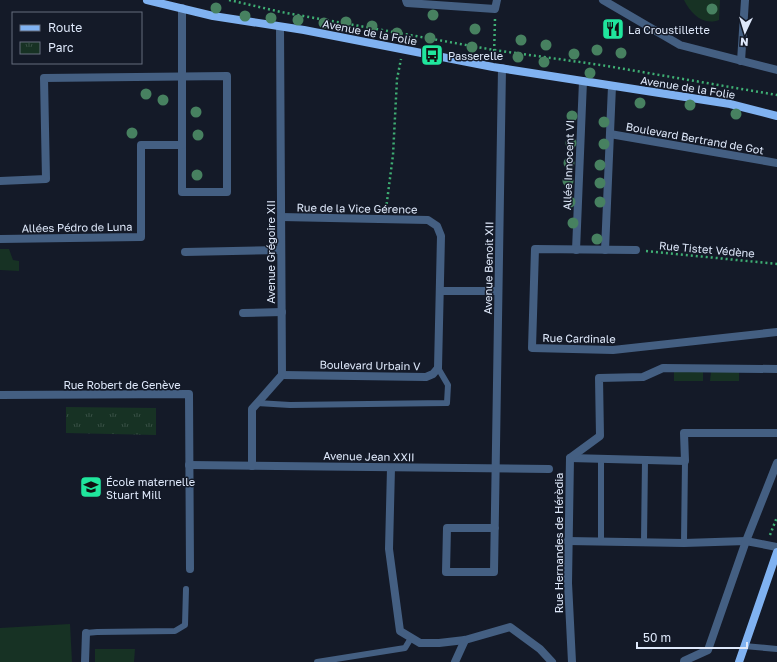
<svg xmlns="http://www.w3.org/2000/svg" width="777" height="662" font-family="'Golos Text',sans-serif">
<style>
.green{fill:#173224}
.park{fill:url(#park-tufts)}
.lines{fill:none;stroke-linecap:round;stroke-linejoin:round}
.path{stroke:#3faf74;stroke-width:2.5;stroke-dasharray:2 3;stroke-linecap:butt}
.lane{stroke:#445f82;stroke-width:6}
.street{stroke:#445f82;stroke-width:8}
.secondary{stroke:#80b2f1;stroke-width:8}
.tree{fill:#478160}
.labels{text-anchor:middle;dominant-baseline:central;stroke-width:3;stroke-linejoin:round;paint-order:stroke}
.poi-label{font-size:11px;fill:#dfe9fb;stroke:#141a28;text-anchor:start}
.street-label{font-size:11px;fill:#dfe9fb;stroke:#141a28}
</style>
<defs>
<pattern id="park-tufts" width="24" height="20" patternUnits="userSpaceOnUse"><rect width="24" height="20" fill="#173224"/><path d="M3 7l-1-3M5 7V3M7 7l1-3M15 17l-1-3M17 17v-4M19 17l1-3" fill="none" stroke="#385045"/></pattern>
</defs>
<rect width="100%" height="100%" fill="#141a28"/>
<g class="green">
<path d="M684,0H720L719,20C703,26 691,14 684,0Z"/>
<path d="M0,249H9L13,260L19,261V271L0,270Z"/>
<path d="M674,371L703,372V381H674Z"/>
<path d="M711,372H739V381H710Z"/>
<path d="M70,624L72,662H0V628Z"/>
<path d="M95,649H135L134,662H95Z"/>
</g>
<path class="park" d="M66,407L156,408V435L66,433Z"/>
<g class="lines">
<g class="path">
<path d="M229,0L281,12L494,50L601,65L777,95"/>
<path d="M494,56L495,19"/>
<path d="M386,209L393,155L397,79L401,59"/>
<path d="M646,251L777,264"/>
<path d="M770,535L777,517"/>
</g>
<g class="lane">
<path d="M257,403L290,405L447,403L448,385L438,368"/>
<path d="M601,459V542"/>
<path d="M644,542L645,460"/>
<path d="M684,543L685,461"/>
<path d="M86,633L97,632L175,631L185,625L186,589"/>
<path d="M744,646L777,649"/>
<path d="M317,662L405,648L411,638"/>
</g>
<g class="street">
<path d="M406,0L407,3L495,9L497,0"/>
<path d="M603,0L680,45L777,70"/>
<path d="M741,61L745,0"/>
<path d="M610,134L777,163"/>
<path d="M0,181L46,179L44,78L227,76V192H182V145"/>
<path d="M281,217L428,220L437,226L441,236L438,368L433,374L426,377L282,375"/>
<path d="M0,239L141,237V145H182V8"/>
<path d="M576,250L583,81"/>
<path d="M605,250L612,86"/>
<path d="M636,250L535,249L532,348L613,350L777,332"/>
<path d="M185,252L281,250"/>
<path d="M440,291H498"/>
<path d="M243,313L282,312"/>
<path d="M0,395L189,394L190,569"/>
<path d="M570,458L685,461L684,433H777"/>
<path d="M189,465L549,469"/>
<path d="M252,466V409L282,375L280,27"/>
<path d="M391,468L389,549L400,631L420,643H439L465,640L510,627L540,649L552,662"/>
<path d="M495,528H447L446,572H494L502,68"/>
<path d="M568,541L684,543L746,541L777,547"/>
<path d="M85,662L86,633"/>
<path d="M455,662L465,640"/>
<path d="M572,662L568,583L570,458L600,436L599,378L643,377L663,368L777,369"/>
<path d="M684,662V661L708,650L746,541L777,463"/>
</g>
<g class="secondary">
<path d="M147,0L213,16L304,30L493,67L730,104L777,116"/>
<path d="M739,662L777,552"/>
</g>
</g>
<g class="tree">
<circle cx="216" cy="8" r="5.5"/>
<circle cx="712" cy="9" r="5.5"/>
<circle cx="433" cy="15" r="5.5"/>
<circle cx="245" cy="16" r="5.5"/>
<circle cx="271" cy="18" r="5.5"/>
<circle cx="298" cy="20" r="5.5"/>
<circle cx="346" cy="22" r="5.5"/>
<circle cx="324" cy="23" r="5.5"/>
<circle cx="372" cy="26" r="5.5"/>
<circle cx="475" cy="29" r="5.5"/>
<circle cx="397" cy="33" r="5.5"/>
<circle cx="430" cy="38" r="5.5"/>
<circle cx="521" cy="40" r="5.5"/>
<circle cx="546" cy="45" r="5.5"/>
<circle cx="472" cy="47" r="5.5"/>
<circle cx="597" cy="50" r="5.5"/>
<circle cx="621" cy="53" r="5.5"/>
<circle cx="574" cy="54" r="5.5"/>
<circle cx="518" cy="57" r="5.5"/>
<circle cx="544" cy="62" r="5.5"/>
<circle cx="590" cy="73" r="5.5"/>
<circle cx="146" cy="94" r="5.5"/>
<circle cx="163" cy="100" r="5.5"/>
<circle cx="640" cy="103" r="5.5"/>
<circle cx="690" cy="105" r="5.5"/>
<circle cx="196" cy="112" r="5.5"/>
<circle cx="736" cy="114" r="5.5"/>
<circle cx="572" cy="116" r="5.5"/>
<circle cx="604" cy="122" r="5.5"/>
<circle cx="132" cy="133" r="5.5"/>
<circle cx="198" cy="135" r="5.5"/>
<circle cx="571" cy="143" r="5.5"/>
<circle cx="604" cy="144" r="5.5"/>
<circle cx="569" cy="163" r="5.5"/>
<circle cx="600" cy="165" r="5.5"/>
<circle cx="197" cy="175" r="5.5"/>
<circle cx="568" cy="181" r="5.5"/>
<circle cx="600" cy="183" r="5.5"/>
<circle cx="570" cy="202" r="5.5"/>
<circle cx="600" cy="202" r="5.5"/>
<circle cx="573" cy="223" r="5.5"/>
<circle cx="597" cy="239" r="5.5"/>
</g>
<defs>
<g id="restaurant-square" transform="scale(1.15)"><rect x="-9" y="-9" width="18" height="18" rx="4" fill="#20e69d" stroke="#141a28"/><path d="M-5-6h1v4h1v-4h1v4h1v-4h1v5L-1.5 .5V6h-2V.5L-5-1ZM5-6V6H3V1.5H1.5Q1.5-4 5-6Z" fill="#111"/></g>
<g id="bus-square" transform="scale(1.15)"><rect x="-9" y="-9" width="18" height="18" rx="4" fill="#20e69d" stroke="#141a28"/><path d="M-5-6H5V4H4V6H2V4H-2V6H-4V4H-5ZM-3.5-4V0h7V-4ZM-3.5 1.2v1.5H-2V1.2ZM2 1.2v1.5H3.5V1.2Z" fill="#111"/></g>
<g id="school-square" transform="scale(1.15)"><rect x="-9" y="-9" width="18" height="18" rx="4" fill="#20e69d" stroke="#141a28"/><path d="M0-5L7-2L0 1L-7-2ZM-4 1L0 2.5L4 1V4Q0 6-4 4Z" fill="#111"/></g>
</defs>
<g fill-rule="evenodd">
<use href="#restaurant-square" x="613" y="29"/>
<use href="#bus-square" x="432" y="55"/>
<use href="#school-square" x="91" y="487"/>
</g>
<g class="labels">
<g class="poi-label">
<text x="628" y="29">La Croustillette</text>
<text x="448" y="55">Passerelle</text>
<text x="106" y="481">École maternelle<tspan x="106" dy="13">Stuart Mill</tspan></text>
</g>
<g class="street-label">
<text transform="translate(370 32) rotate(11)">Avenue de la Folie</text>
<text transform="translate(688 87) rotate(9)">Avenue de la Folie</text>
<text transform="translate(695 138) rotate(10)">Boulevard Bertrand de Got</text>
<text transform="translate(568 165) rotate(-88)">Allée Innocent VI</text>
<text transform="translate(357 208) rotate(1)">Rue de la Vice Gérence</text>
<text transform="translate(77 227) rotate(-1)">Allées Pédro de Luna</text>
<text transform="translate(707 249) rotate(5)">Rue Tistet Védène</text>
<text transform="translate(270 252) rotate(-90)">Avenue Grégoire XII</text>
<text transform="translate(488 268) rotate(-89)">Avenue Benoit XII</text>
<text transform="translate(579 338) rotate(1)">Rue Cardinale</text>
<text transform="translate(370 365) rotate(1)">Boulevard Urbain V</text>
<text x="122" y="384">Rue Robert de Genève</text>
<text transform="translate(369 456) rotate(1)">Avenue Jean XXII</text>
<text transform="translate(558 543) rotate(-90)">Rue Hernandes de Hérèdia</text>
</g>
</g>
<rect x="12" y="12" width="130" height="52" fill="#141a28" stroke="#656d7c"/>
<rect x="20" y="25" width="20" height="6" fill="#80b2f1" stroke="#656d7c"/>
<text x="48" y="32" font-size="12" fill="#dfe9fb">Route</text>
<rect x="20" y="42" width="20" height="12" fill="url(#park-tufts)" stroke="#656d7c"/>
<text x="48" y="52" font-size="12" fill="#dfe9fb">Parc</text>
<g transform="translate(745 32) rotate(184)" stroke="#141a28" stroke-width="3" paint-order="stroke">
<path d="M0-3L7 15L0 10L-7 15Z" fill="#dfe9fb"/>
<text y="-6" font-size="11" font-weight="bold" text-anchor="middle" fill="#dfe9fb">N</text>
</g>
<path d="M637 642v6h110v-6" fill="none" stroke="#dfe9fb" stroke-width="2"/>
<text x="643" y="642" font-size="12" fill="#dfe9fb" stroke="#141a28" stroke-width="3" paint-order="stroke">50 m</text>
</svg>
